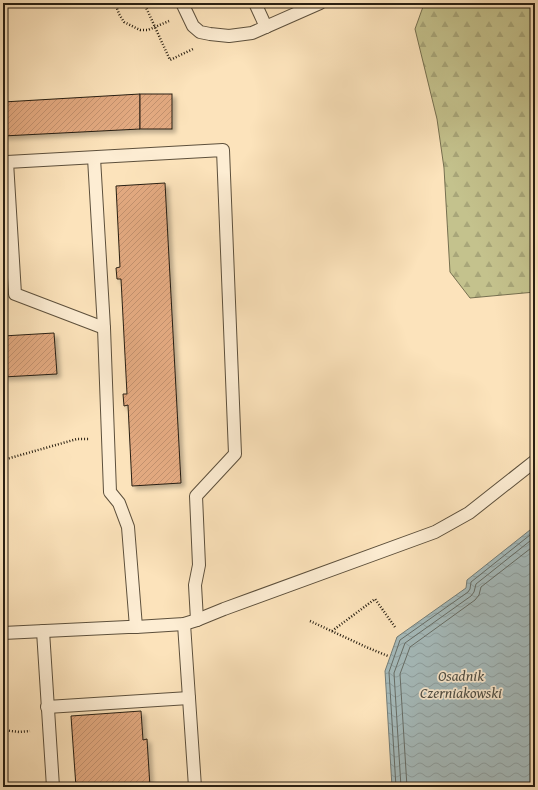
<svg xmlns="http://www.w3.org/2000/svg" width="538" height="790" font-family="'Gentium Book Plus',serif">
<style>
.forest{fill:url(#forest-firs);stroke:#767050}
.water{fill:url(#water-waves);stroke:#737d78}
.lines{fill:none;stroke-linecap:round;stroke-linejoin:round}
.shore{stroke:#666d67;stroke-width:1}
.building{fill:url(#building-hatch);stroke:#281f12;filter:url(#shadow)}
.service-casing{stroke:#5d503c;stroke-width:14}
.path{stroke:#281f12;stroke-width:2.5;stroke-dasharray:1 2;stroke-linecap:butt}
.service{stroke:#fdedd3;stroke-width:12}
.labels{text-anchor:middle;dominant-baseline:central;stroke-width:3.5;stroke-linejoin:round;paint-order:stroke}
.water-label{font-size:15px;font-style:italic;fill:#4e4e45;stroke:#fdedd3}
</style>
<defs>
<pattern id="forest-firs" width="22" height="20" patternUnits="userSpaceOnUse"><rect width="22" height="20" fill="#c4c28d"/><path d="M5 1l3.5 6h-7zM16 11l3.5 6h-7z" fill="#a8a679"/></pattern>
<pattern id="water-waves" width="16" height="10" patternUnits="userSpaceOnUse"><rect width="16" height="10" fill="#a5bbbc"/><path d="M0 5q4-4 8 0t8 0" fill="none" stroke="#8ea0a1"/></pattern>
<pattern id="building-hatch" width="6" height="6" patternUnits="userSpaceOnUse"><rect width="6" height="6" fill="#e2a980"/><path d="M-1 1l2-2M0 6l6-6M5 7l2-2" fill="none" stroke="#c2916e"/></pattern>
<filter id="shadow"><feDropShadow dx="3.5" dy="3.5" stdDeviation="2" flood-color="#0004"/></filter>
</defs>
<rect width="100%" height="100%" fill="#fce3bb"/>
<filter id="stains"><feTurbulence type="fractalNoise" baseFrequency=".005" numOctaves="4"/><feColorMatrix values="0 0 0 0 .2 0 0 0 0 .09 0 0 0 0 .02 0 0 0 .5 -.17"/></filter>
<radialGradient id="worn" r=".72"><stop offset=".6" stop-color="#630" stop-opacity="0"/><stop offset="1" stop-color="#630" stop-opacity=".3"/></radialGradient>
<path class="forest" d="M428,3H535V292L470,298L450,272L444,168L437,119L415,29L424,4Z"/>
<path class="water" d="M535,526V787H392L385,671L397,637L466,588L467,580Z"/>
<g class="lines">
<g class="shore">
<path d="M396,787L389,672L400,640L468,592L470,589L471,582L535,531"/>
<path d="M401,787L394,673L405,643L471,596L474,592L476,584L535,537"/>
<path d="M407,787L400,674L410,647L475,600L479,595L481,587L535,545"/>
</g>
</g>
<g class="building">
<path d="M140,94V129L3,136V102Z"/>
<rect x="140" y="94" width="32" height="35"/>
<path d="M165,183L181,483L132,486L128,405L124,406L123,394H127L121,279H117L116,268L120,267L116,186Z"/>
<path d="M54,333L57,374L3,377V336Z"/>
<path d="M141,711L143,740L147,739L150,787H76L71,716Z"/>
</g>
<g class="lines">
<g class="service-casing">
<g id="service">
<path d="M182,3L193,26L200,32L210,34L229,36L252,33L320,3"/>
<path d="M255,3L266,27"/>
<path d="M94,158L104,328L110,492L119,503L128,527L136,627"/>
<path d="M197,620L224,609L435,532L469,513L535,461"/>
<path d="M184,624L195,787"/>
<path d="M43,631L53,787"/>
<path d="M3,633L128,627H136L184,624L197,620L195,585L199,565L196,496L235,454L223,150L7,162L15,294L104,328"/>
<path d="M47,707L189,698"/>
</g>
</g>
<g class="path">
<path d="M115,3L119,14L124,22L140,30H148L169,21"/>
<path d="M144,3L170,60L193,49"/>
<path d="M3,460L77,439H90"/>
<path d="M310,621L366,647L388,656"/>
<path d="M332,631L375,599L395,627"/>
<path d="M3,730L19,732L30,731"/>
<path d="M372,787L383,786"/>
</g>
<use href="#service" class="service"/>
</g>
<g class="labels">
<g class="water-label">
<text x="461" y="675">Osadnik<tspan x="461" dy="17">Czerniakowski</tspan></text>
</g>
</g>
<rect width="538" height="790" fill="none" stroke="#fce3bb" stroke-width="16"/>
<rect x="4" y="4" width="530" height="782" fill="none" stroke="#281f12" stroke-width="2"/>
<rect x="8" y="8" width="522" height="774" fill="none" stroke="#281f12"/>
<rect width="100%" height="100%" filter="url(#stains)"/>
<rect width="100%" height="100%" fill="url(#worn)"/>
</svg>
